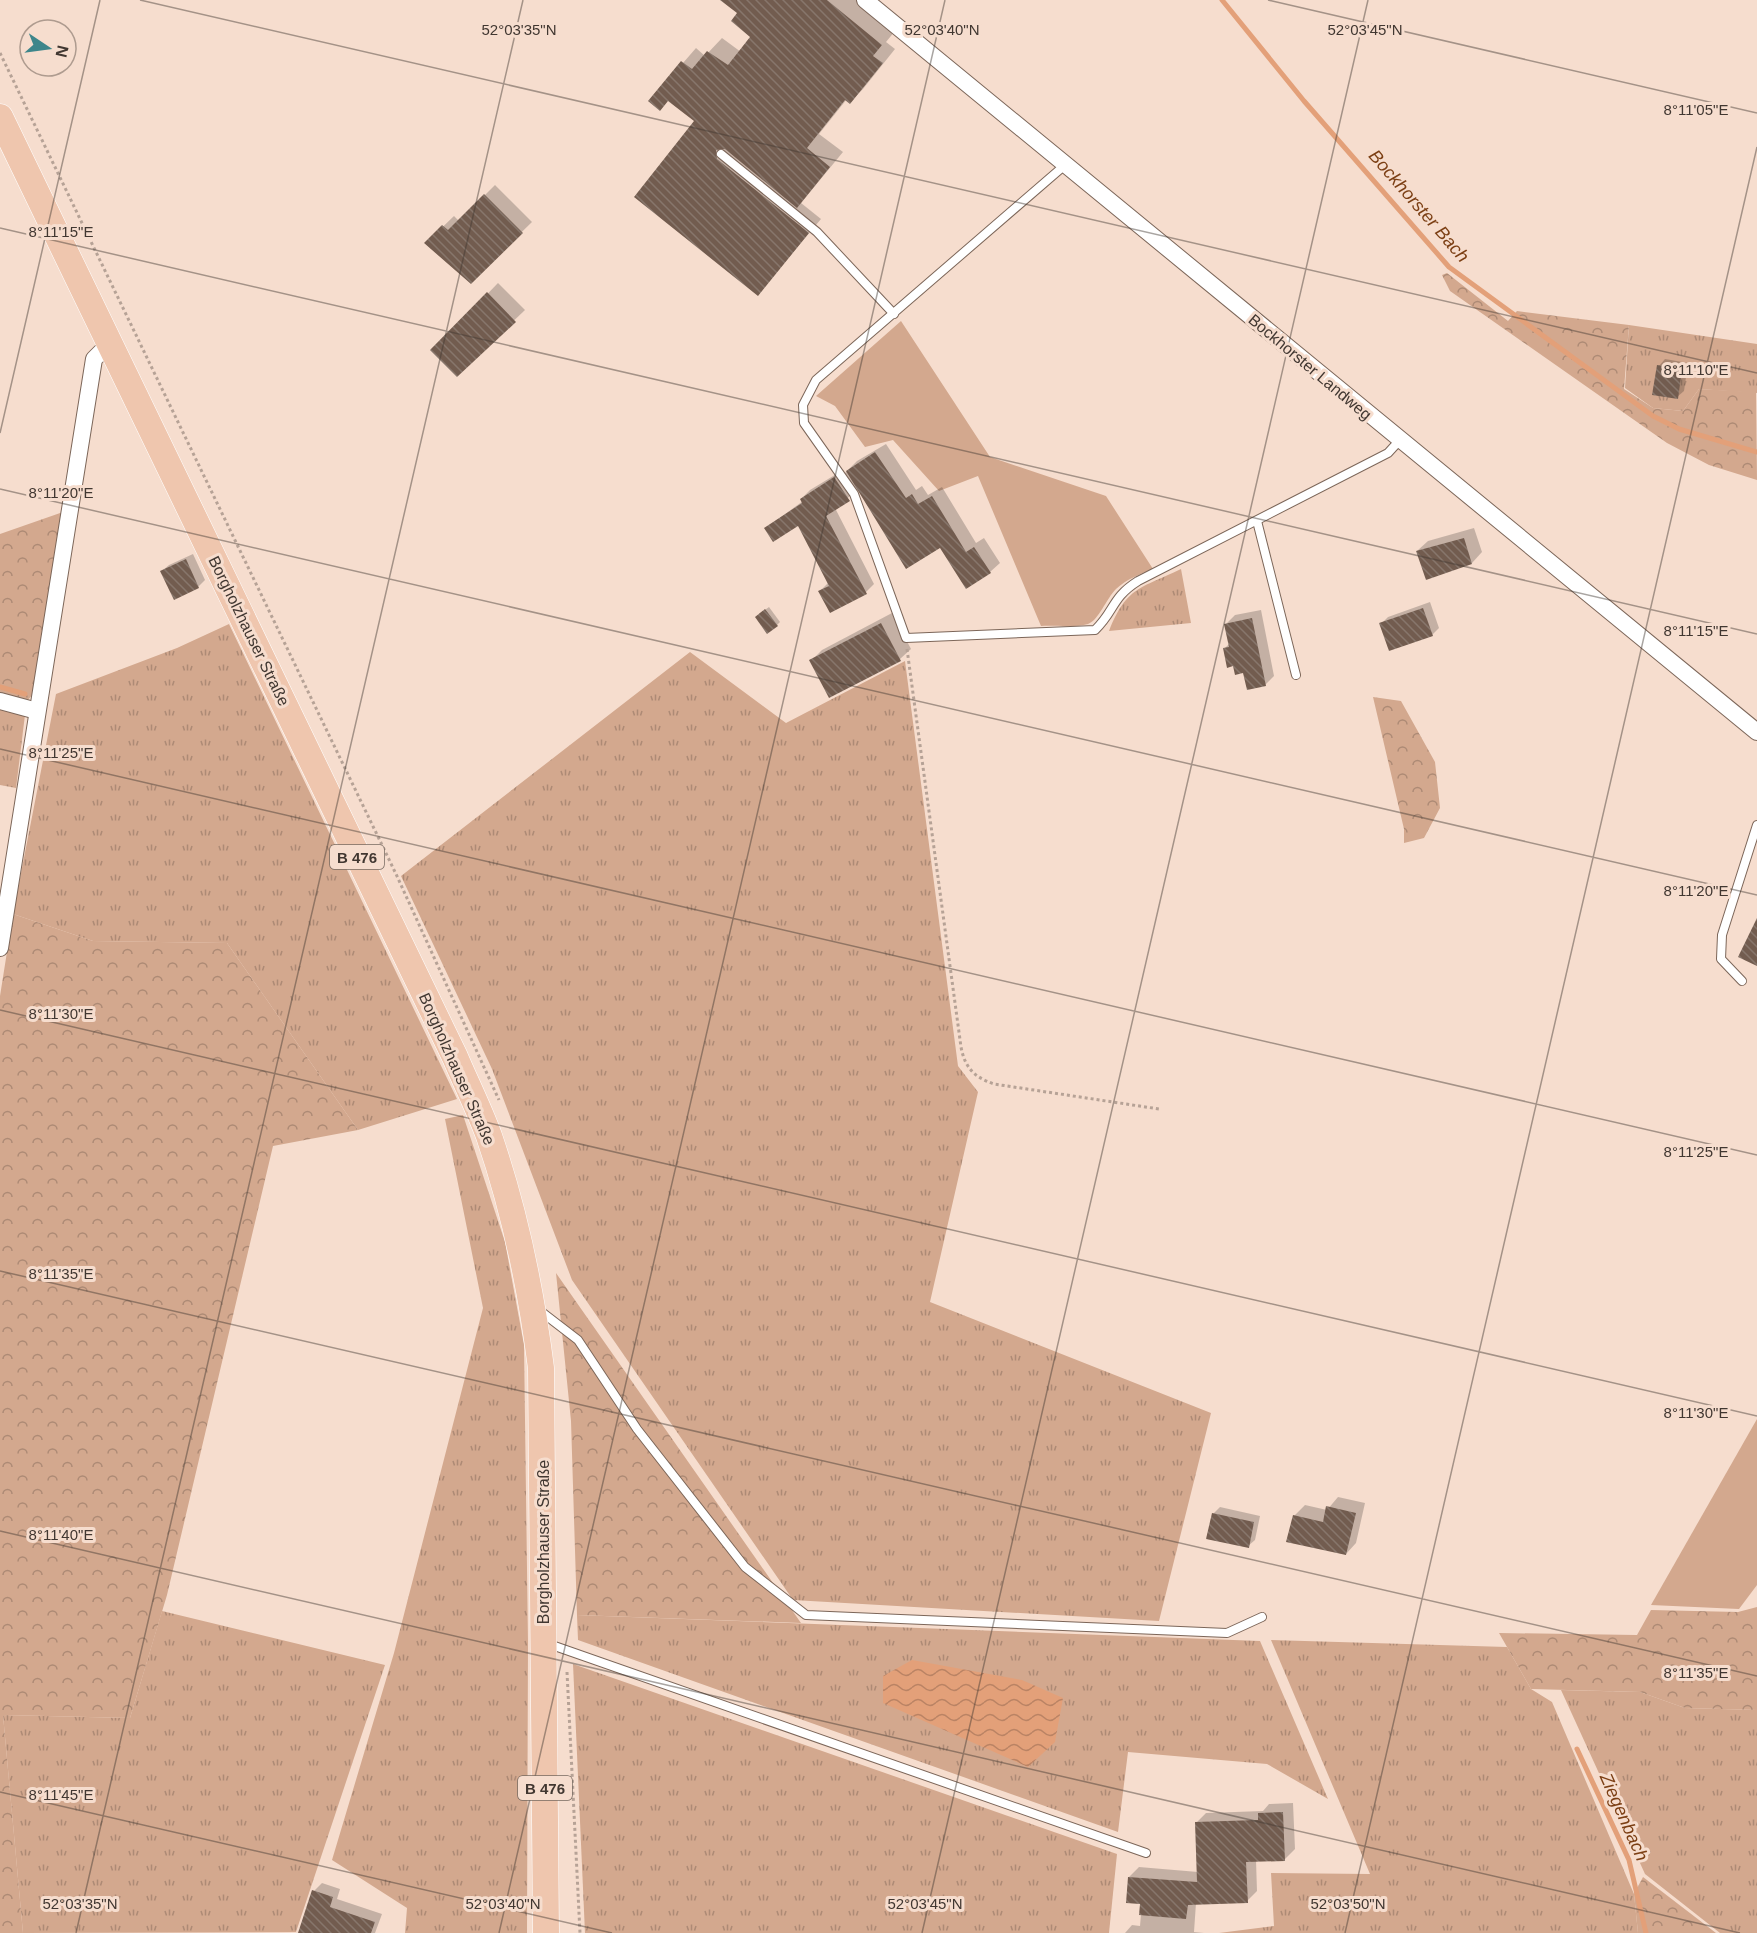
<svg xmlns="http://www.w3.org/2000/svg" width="1757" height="1933" font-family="Arial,sans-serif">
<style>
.grass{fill:url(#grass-tufts)}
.forest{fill:url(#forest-crowns)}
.garden{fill:#d3a88e}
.water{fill:url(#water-waves)}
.shadow{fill:#0003}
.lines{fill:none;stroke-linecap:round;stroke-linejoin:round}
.stream{stroke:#e3a079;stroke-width:5}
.building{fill:url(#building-back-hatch)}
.lane-casing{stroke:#7c6659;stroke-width:10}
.street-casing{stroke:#7c6659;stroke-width:18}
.primary-casing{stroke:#fff;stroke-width:27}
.path{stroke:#b6a296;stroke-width:3;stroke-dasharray:3 3;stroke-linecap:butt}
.lane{stroke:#fff;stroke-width:8}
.street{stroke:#fff;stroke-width:16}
.primary{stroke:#efc6ae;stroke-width:26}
.ticks{fill:none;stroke:#413731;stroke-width:1.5;stroke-opacity:0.45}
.labels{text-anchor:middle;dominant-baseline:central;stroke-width:6;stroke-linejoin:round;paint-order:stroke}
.shield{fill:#f6ddce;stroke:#776960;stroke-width:1.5}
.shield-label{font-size:15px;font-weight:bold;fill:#413731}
.street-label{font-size:16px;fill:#413731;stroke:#f6ddce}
.water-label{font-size:18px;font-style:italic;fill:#7c3f14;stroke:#f6ddce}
.ticks-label{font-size:15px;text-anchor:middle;fill:#413731;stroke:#f6ddce;stroke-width:6;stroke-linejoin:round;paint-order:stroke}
</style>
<defs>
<pattern id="grass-tufts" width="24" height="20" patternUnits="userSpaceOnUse" patternTransform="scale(1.5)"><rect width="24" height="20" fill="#d3a88e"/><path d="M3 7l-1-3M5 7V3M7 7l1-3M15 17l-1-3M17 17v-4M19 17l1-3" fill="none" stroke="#ad8a75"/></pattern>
<pattern id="forest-crowns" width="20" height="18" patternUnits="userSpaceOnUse" patternTransform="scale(1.5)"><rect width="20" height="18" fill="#d3a88e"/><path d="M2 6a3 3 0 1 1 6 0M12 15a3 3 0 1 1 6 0" fill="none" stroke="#ad8a75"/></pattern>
<pattern id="water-waves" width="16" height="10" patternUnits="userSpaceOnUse" patternTransform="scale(1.5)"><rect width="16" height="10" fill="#e3a079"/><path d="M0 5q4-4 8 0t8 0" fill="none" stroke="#ba8364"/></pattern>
<pattern id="building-back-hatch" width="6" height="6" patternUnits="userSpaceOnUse" patternTransform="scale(1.5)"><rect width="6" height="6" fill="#725c4f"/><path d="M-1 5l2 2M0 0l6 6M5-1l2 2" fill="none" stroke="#87766c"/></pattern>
</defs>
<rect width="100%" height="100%" fill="#f6ddce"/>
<g class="grass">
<path d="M1629,325L1757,344V393L1699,389L1683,411L1653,408L1625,388Z"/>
<path d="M1181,569L1191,623L1109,631C1127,586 1140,589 1181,569Z"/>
<path d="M229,624L457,1099L358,1130L227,943L93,941L13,914L56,694L177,648Z"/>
<path d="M690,652L786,723L905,661L958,1066L978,1092L930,1302L1211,1413L1159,1621L793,1600L572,1280L492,1069L401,876Z"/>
<path d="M0,709L25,715L16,788L0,785Z"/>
<path d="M463,1115L505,1242L524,1345L528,1643L527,1933H405L407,1908L332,1860L394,1653L483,1308L445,1119Z"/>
<path d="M162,1611L385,1665L296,1932L23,1933L3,1715L130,1718Z"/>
<path d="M577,1615L1260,1641L1328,1799L1267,1764L1128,1752L1118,1832L578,1640Z"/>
<path d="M1271,1640L1507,1647L1531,1689L1552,1702L1634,1894L1638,1933H1219L1274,1926L1271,1873L1370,1874Z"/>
<path d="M573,1664L1117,1854L1109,1933H585Z"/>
<path d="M1561,1690L1640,1692L1685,1708L1757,1710V1933H1720L1645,1874Z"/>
</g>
<g class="forest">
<path d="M1447,273L1508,321L1517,311L1629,325L1624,389L1653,408L1683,411L1699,389L1756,392L1757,480L1709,465L1667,443L1450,291L1442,275Z"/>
<path d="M63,512L37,690L26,702L0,695V534Z"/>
<path d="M1373,697L1401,701L1435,762L1440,808L1424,838L1404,843V829Z"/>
<path d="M13,914L93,941L227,943L358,1130L273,1146L167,1595L130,1718L3,1715L23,1933H0V996Z"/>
<path d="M556,1273L801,1623L577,1615L571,1421Z"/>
<path d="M1757,1607V1710L1685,1708L1640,1692L1531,1689L1499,1633L1637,1635L1651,1610L1738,1612Z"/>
<path d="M1643,1877L1716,1933H1638L1634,1894Z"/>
</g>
<g class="garden">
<path d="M901,321L990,457L1106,496L1153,569C1140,574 1127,579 1116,589C1106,599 1099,620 1088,624C1075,628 1055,625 1041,626L978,476L939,491L893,440L865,447L835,406L816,396Z"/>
<path d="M1757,1419V1585L1739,1609L1651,1605Z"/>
</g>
<path class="water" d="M912,1660L1022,1680L1063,1698L1055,1742L1028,1767L883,1703V1676Z"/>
<g class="shadow">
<path d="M723,0H857L895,31L886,42L895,49L863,89L850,102L847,99L819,134L843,152L801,203L821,219L758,294L696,121L669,100L650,101L696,48L705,56L722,38L741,52L752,37L739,13Z"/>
<path d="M495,185L532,222L471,282L426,243L454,216L459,221Z"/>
<path d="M498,283L525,310L457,375L433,350Z"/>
<path d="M1665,359L1688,363L1684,391L1677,397L1659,366Z"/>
<path d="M886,444L916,490L922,486L928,495L942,487L976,543L984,538L1000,563L990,572L859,489L835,508L874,584L866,592L820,591L829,582L799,524L766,528L803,501L801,499L810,490L843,470L845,473L857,461Z"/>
<path d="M1474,528L1482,552L1472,563L1427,578L1417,551L1428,541Z"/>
<path d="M193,554L205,580L198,587L162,571L169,565Z"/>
<path d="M1430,602L1439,628L1432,635L1381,624L1388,617Z"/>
<path d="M769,607L780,622L777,625L759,614Z"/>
<path d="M1261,610L1274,676L1265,685L1234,665L1225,648L1230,643L1226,624L1235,615Z"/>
<path d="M892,613L911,649L900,659L811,661L822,650Z"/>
<path d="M1338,1497L1365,1503L1356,1543L1346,1554L1294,1516L1305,1505L1327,1510Z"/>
<path d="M1220,1507L1260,1516L1255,1540L1248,1546L1213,1514Z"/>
<path d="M1293,1803L1295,1849L1285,1859L1256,1860L1257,1891L1247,1901L1196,1903L1194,1932L1204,1933H1125L1132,1925L1140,1926L1142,1903L1129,1877L1139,1867L1198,1872L1196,1823L1206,1813L1263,1811L1269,1804Z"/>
<path d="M322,1883L340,1889L337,1899L382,1914L375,1933H300L314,1891Z"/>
</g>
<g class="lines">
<g class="stream">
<path d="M1222,0L1304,101L1449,267L1653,416L1679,429L1757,452"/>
<path d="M0,687L25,694"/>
<path d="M1577,1749L1629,1860L1646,1933"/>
</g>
</g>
<g class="building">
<path d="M720,0H827L882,45L873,56L883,63L850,104L845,100L807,148L830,167L797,208L725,149L716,150L717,159L809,233L758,296L634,197L694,121L668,101L660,111L648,101L681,61L692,69L707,51L728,65L750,37L731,21L737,13Z"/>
<path d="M484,194L523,233L471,284L424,243L442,225L448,230Z"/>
<path d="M487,292L516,322L457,377L430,350Z"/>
<path d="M1657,365L1682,369L1678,399L1652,395Z"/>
<path d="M875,452L906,498L912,494L918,504L932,496L966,552L974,547L991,573L966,589L940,548L906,569L846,471Z"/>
<path d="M834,477L850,501L826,516L867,594L830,613L818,591L829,586L798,526L773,542L764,528L802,503L800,499Z"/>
<path d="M1464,538L1472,564L1426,580L1416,551Z"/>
<path d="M186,559L199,588L174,600L160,571Z"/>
<path d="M1423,608L1433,636L1389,651L1379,623Z"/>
<path d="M765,609L778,626L767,634L755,617Z"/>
<path d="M1252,618L1266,686L1247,690L1243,673L1235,675L1233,666L1227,668L1223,648L1229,647L1224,624Z"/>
<path d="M881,623L901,661L829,698L809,660Z"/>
<path d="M1757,918V966L1738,957Z"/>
<path d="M1326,1506L1356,1513L1346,1555L1286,1542L1293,1515L1323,1522Z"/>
<path d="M1212,1513L1254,1522L1249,1548L1206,1539Z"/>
<path d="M1283,1812L1285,1861L1246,1862L1248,1903L1188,1905L1186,1919L1139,1915L1140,1904L1126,1903L1128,1877L1197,1882L1195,1822L1258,1820V1813Z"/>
<path d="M312,1890L333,1897L330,1907L375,1922L371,1933H298Z"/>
</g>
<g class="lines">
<g class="lane-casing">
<g id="lane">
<path d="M721,154L817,232L894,314"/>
<path d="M1065,165L816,380L803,405L804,423L854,494L906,638L1095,630C1115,611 1111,598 1138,581L1388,453L1399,441"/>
<path d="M1257,521L1296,675"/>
<path d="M1742,981L1721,959L1722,935L1757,825"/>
<path d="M539,1310L578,1340L637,1429L745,1567L806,1615L1227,1633L1262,1617"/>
<path d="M546,1643L1146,1853"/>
</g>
</g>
<g class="street-casing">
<g id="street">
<path d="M865,0L1757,732"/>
<path d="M0,701L37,711"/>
<path d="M0,948L94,359L110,343"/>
</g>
</g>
<g class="primary-casing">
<path id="primary" d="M0,117L455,1057C466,1083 479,1109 489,1136C515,1212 531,1289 541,1368L546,1933"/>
</g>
<g class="path">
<path d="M0,53L396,874L499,1100"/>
<path d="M907,649L961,1047C965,1068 974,1077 994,1084L1159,1109"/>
<path d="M567,1672L580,1933"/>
</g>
<use href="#lane" class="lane"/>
<use href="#street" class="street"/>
<use href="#primary" class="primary"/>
</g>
<path class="ticks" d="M140,0L1757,373M1268,0L1757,113M0,228L1757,634M0,433L100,0M0,489L1757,895M0,749L1757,1155M0,1010L1757,1416M0,1271L1757,1676M0,1531L1740,1933M0,1792L612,1933M76,1933L523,0M499,1933L945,0M922,1933L1368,0M1345,1933L1757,147"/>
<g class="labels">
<g class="shield">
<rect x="330" y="845" width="54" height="24" rx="4.5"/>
<rect x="518" y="1776" width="54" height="24" rx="4.5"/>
</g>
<g class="shield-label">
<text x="357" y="857">B 476</text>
<text x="545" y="1788">B 476</text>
</g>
<g class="street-label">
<text transform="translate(1310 367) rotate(40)">Bockhorster Landweg</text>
<text transform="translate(249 631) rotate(64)">Borgholzhauser Straße</text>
<text transform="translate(457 1069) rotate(66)">Borgholzhauser Straße</text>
<text transform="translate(543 1542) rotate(-90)">Borgholzhauser Straße</text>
</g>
<g class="water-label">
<text transform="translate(1419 206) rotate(49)">Bockhorster Bach</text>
<text transform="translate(1624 1817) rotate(66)">Ziegenbach</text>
</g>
</g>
<g class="ticks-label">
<text x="519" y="35">52°03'35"N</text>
<text x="942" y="35">52°03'40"N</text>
<text x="1365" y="35">52°03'45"N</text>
<text x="1696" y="115">8°11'05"E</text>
<text x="61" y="237">8°11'15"E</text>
<text x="1696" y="375">8°11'10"E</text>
<text x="61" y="498">8°11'20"E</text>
<text x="1696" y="636">8°11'15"E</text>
<text x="61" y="758">8°11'25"E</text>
<text x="1696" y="896">8°11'20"E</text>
<text x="61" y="1019">8°11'30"E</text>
<text x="1696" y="1157">8°11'25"E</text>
<text x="61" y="1279">8°11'35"E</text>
<text x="1696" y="1418">8°11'30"E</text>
<text x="61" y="1540">8°11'40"E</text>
<text x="1696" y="1678">8°11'35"E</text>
<text x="61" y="1800">8°11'45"E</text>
<text x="80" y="1909">52°03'35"N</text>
<text x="503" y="1909">52°03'40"N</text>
<text x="925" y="1909">52°03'45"N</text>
<text x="1348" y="1909">52°03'50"N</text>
</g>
<g transform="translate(48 48) rotate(103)"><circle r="28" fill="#f6ddce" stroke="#ae9b8f" stroke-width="1.5"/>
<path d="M0-4.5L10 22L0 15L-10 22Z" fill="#3e868b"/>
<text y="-9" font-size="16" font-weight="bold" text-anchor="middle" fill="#413731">N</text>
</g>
</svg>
